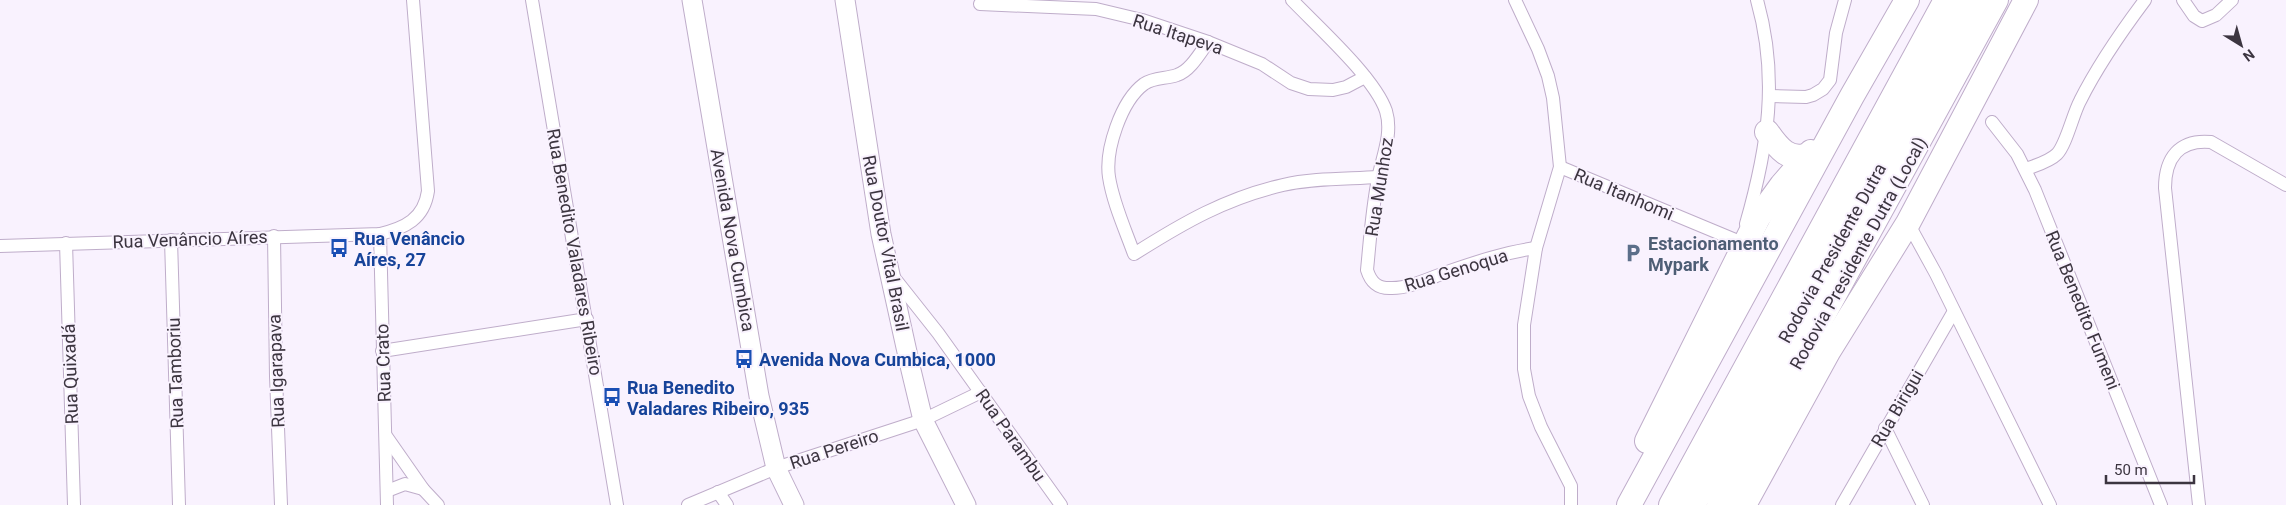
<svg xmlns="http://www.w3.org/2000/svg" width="2286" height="505" font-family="Roboto,sans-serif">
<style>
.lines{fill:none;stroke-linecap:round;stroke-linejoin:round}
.street-casing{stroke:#bfadca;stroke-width:14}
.secondary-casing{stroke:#bfadca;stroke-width:21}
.highway-casing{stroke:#bfadca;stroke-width:26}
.street{stroke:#fff;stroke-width:12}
.secondary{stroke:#fff;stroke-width:19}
.highway{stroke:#fff;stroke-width:24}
.labels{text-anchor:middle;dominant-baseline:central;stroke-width:4;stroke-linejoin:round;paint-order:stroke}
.street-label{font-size:18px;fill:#3c3540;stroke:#f9f2fe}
.transit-label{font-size:18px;font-weight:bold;fill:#164399;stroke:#f9f2fe;text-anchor:start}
.service-label{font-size:18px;font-weight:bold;fill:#4e5e75;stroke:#f9f2fe;text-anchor:start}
</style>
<rect width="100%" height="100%" fill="#f9f2fe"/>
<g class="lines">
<g class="street-casing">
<g id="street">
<path d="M532,0L617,505"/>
<path d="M1292,0C1318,27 1375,78 1386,111C1393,134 1382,157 1378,179C1372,209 1370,240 1367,270C1371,283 1378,289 1392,288C1410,288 1430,278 1447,272C1476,262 1506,252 1536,248"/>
<path d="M1515,0L1538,49L1548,76L1553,98L1560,167L1536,248L1524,325V369L1529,396L1541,427L1571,486V505"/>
<path d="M2183,0L2194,16L2202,21L2216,15L2232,0"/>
<path d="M980,4L1096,9L1142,20L1208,42L1262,64L1291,83L1309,89L1333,90L1346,87L1365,77"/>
<path d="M1208,42C1200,53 1190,71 1177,75C1166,79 1154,77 1144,84C1121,101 1105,150 1109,177C1113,203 1125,229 1134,254C1183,223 1226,198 1283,185C1313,178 1347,179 1378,177"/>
<path d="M1770,96L1806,97L1813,95L1823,89L1830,80L1836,33L1845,0"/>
<path d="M1992,122L2017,154L2035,190L2161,505"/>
<path d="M1560,167L1745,244"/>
<path d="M2026,169C2036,165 2049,162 2057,154C2066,145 2073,114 2080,101C2098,65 2121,32 2145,0"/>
<path d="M1908,223L1936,274L2050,505"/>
<path d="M1746,224C1768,147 1779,78 1757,0"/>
<path d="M380,234L387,505"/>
<path d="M274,236L276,376L281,505"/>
<path d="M171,240L179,505"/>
<path d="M66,243L74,505"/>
<path d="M0,246L380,234C405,228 424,219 428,191L413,0"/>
<path d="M892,275L938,333L1061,505"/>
<path d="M382,351L587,319"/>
<path d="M1885,428L1923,505"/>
<path d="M386,436L423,489L438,505"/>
<path d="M387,491L405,484L423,489"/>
<path d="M718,492L727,505"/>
<path d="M688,505L776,468L923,420L981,392"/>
<path d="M1842,505L1954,311"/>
<path d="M2199,505L2165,188C2165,158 2179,139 2211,142L2286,185"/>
</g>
</g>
<g class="secondary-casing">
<g id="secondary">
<path d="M692,0L759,396L776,468L794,505"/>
<path d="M845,0L881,234L911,370L923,420L966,505"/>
</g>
</g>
<g class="highway-casing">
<g id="highway">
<path d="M1767,132C1778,148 1789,162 1809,155"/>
<path d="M1647,441L1758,218L1782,185L1811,152"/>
<path d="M1629,505L1852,96L1907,0"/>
<path d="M1671,505L1946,0"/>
<path d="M1693,505L1971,0"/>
<path d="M1719,505L1996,0"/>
<path d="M1744,505L1828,352L1908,223L2026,0"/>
</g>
</g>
<use href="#street" class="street"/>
<use href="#secondary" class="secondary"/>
<use href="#highway" class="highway"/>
</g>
<defs>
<g id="bus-bare" transform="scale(1.5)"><path d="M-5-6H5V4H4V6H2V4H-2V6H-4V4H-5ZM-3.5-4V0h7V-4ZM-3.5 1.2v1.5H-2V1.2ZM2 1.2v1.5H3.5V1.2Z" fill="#1a4fb4" stroke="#f9f2fe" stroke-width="2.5" paint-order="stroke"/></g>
<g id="parking-bare" transform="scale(1.5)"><path d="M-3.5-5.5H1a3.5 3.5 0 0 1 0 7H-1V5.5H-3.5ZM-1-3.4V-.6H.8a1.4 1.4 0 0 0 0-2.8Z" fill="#5c6f8a" stroke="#f9f2fe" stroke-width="2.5" paint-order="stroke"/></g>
</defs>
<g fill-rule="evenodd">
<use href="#bus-bare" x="339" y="248"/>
<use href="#parking-bare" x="1633" y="253"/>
<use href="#bus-bare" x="744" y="359"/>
<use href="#bus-bare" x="612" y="397"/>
</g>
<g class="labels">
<g class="street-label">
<text transform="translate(1178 34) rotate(18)">Rua Itapeva</text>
<text transform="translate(1379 187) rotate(-81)">Rua Munhoz</text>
<text transform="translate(1624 194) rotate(23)">Rua Itanhomi</text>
<text transform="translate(190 239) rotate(-2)">Rua Venâncio Aíres</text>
<text transform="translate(733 240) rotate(80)">Avenida Nova Cumbica</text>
<text transform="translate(886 243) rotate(79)">Rua Doutor Vital Brasil</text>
<text transform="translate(575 252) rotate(80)">Rua Benedito Valadares Ribeiro</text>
<text transform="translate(1832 253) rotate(-61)">Rodovia Presidente Dutra</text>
<text transform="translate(1858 253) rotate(-61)">Rodovia Presidente Dutra (Local)</text>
<text transform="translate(1456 270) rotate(-17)">Rua Genoqua</text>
<text transform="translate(2083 310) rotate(68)">Rua Benedito Fumeni</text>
<text transform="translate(383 363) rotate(-92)">Rua Crato</text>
<text transform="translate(276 371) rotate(-92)">Rua Igarapava</text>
<text transform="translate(175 373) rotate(-92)">Rua Tamboriu</text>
<text transform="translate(70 374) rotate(-92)">Rua Quixadá</text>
<text transform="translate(1897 408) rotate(-60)">Rua Birigui</text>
<text transform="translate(1011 435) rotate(55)">Rua Parambu</text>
<text transform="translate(834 449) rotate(-18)">Rua Pereiro</text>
</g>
<g class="transit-label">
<text x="354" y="238">Rua Venâncio<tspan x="354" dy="21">Aíres, 27</tspan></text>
<text x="759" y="359">Avenida Nova Cumbica, 1000</text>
<text x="627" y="387">Rua Benedito<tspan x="627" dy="21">Valadares Ribeiro, 935</tspan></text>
</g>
<g class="service-label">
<text x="1648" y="243">Estacionamento<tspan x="1648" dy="21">Mypark</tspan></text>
</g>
</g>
<g transform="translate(2241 45) rotate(143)" stroke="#f9f2fe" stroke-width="4" paint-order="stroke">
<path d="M0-4L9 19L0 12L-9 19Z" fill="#3c3540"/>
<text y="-8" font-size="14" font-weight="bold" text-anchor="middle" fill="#3c3540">N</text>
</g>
<path d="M2106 475v8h88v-8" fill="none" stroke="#3c3540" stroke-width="2.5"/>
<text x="2114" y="475" font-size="15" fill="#3c3540" stroke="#f9f2fe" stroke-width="4" paint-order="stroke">50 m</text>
</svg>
